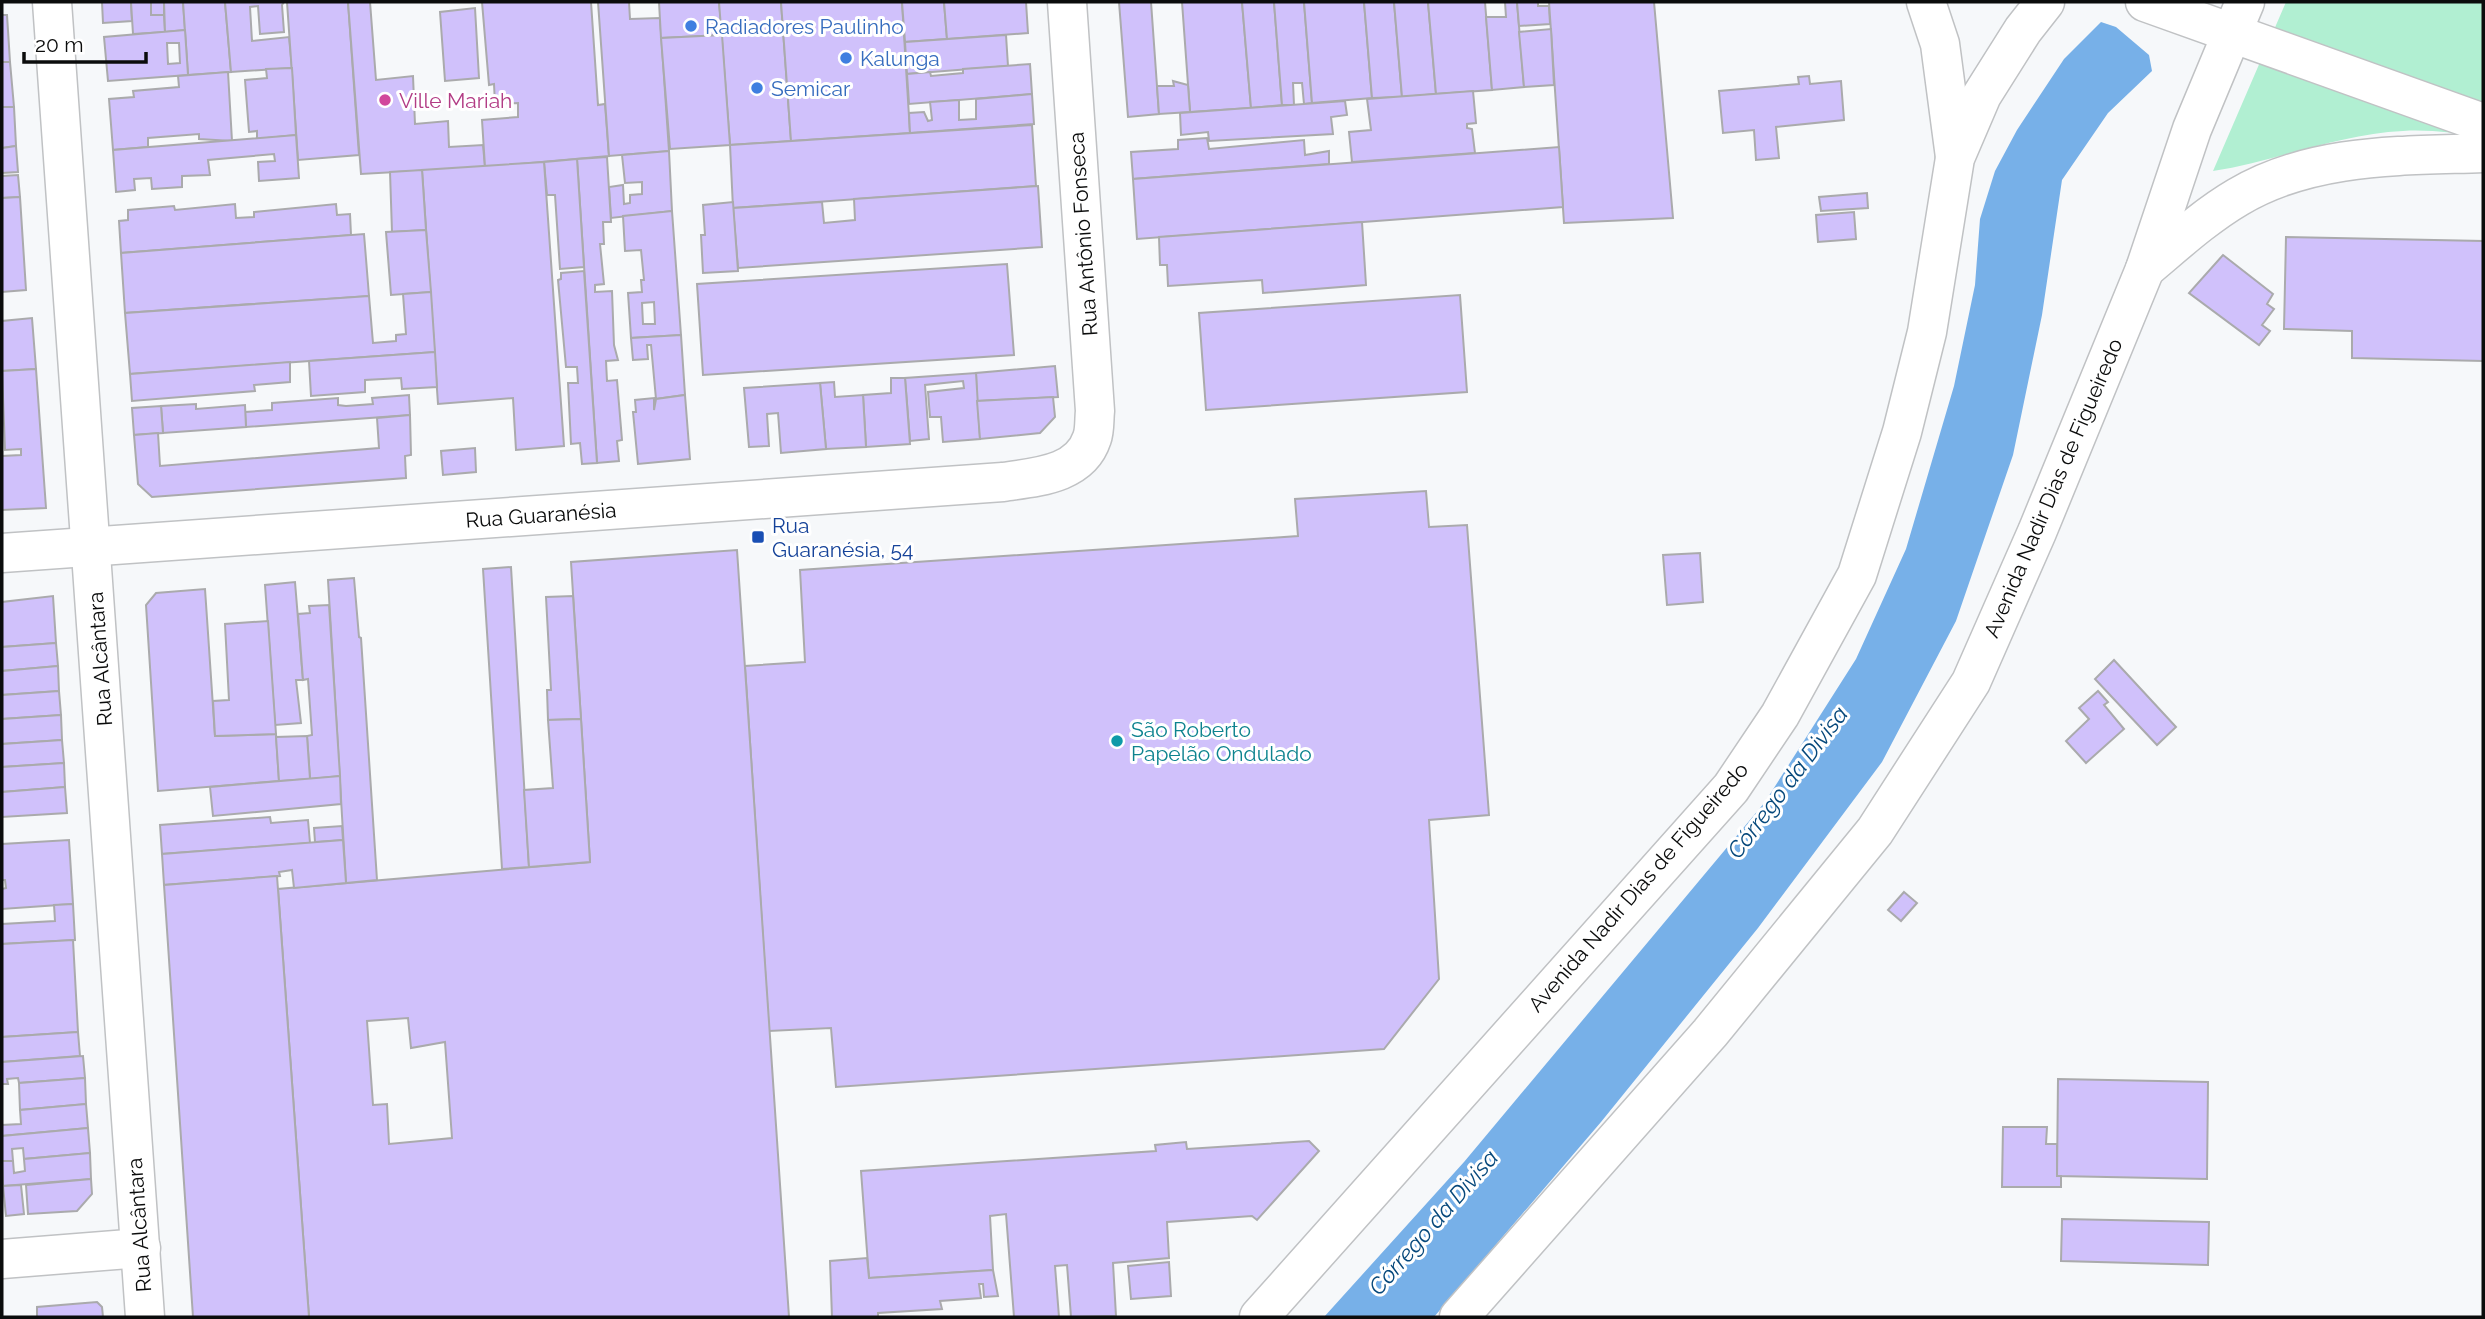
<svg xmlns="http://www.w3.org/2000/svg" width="2485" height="1319" font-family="Raleway,sans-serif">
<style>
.green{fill:#b1efd2}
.water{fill:#77b0e8}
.building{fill:#d0c1fb;stroke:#aaaaac;stroke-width:2;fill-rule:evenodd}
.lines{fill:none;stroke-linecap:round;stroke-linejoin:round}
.minor-casing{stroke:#c0c2c4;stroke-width:41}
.tertiary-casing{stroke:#c0c2c4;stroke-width:41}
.secondary-casing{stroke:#c0c2c4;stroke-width:41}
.trunk-casing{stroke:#c0c2c4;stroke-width:41}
.minor{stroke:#fff;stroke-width:38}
.tertiary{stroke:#fff;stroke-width:38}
.secondary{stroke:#fff;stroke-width:38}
.trunk{stroke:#fff;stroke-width:38}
.shop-dot{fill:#3f7fe0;stroke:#fff;stroke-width:2.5}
.hotel-dot{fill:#d1479c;stroke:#fff;stroke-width:2.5}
.transit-dot{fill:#1a4fb4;stroke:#fff;stroke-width:2.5}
.culture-dot{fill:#0f9aa8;stroke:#fff;stroke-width:2.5}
.labels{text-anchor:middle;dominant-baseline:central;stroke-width:6;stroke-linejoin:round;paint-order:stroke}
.shop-label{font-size:21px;fill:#366cbe;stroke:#fff;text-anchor:start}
.hotel-label{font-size:21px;fill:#b23c85;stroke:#fff;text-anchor:start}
.street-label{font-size:21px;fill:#0b0c0c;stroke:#fff}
.transit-label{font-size:21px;fill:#164399;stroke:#fff;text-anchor:start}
.culture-label{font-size:21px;fill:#0d838f;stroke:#fff;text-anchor:start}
.water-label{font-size:23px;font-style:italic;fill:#06487b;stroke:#fff}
</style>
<rect width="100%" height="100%" fill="#f6f8fa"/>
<path class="green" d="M2286,2H2483V135C2457,134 2429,129 2403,131C2338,134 2277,161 2213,171Z"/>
<path class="water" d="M2101,22L2116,27L2149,55L2152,71L2108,113L2062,180L2042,315L2013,455L1956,621L1882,762L1758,928L1601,1122L1434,1317H1324L1464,1162L1765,802L1856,659L1906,549L1954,386L1975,285L1980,219L1995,171L2017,130L2064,59Z"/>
<g class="building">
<path d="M102,2H131L132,21L103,23Z"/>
<path d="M131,2H151V15H164L165,32L133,34Z"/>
<rect x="151" y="2" width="13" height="13"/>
<path d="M164,2H183L185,30L165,32Z"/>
<path d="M183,2H225L231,72L188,75Z"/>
<path d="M225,2H284L282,5L284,32L260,34L258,6L250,7L252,41L289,37L292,68L231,72Z"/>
<path d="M287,2H348L359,155L298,160Z"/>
<path d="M348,2H370L376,80L413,76L415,124L448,121L449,147L483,145L485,167L361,174Z"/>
<path d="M482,2H591L598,105L605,104L609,156L485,167L482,120L518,117V103L495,104L494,84L489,85Z"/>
<path d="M598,2H629L630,19L660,18L669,151L609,156Z"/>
<path d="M659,2H719L722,35L661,38Z"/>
<path d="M719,2H781L791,141L730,145Z"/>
<path d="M781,2H902L910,133L791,141Z"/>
<path d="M902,2H944L947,39L905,42Z"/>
<path d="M944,2H1026L1028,33L947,39Z"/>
<path d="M1119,2H1151L1159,114L1128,117Z"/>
<path d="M1182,2H1242L1251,108L1190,112Z"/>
<path d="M1242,2H1274L1282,105L1251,108Z"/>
<path d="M1274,2H1304L1312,103L1304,104L1302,83H1293L1294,105H1282Z"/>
<path d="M1304,2H1364L1372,98L1312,103Z"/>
<path d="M1364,2H1394L1402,97L1372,98Z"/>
<path d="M1394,2H1428L1436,94L1402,97Z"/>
<path d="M1428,2H1485L1492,90L1436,94Z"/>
<path d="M1505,2H1517L1524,87L1492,90L1486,17H1506Z"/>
<path d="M1517,2H1538V6H1549L1550,24L1519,26Z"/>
<path d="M1549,2H1654L1673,218L1564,223Z"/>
<path d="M475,8L479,78L445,81L440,12Z"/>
<path d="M2,15H7L10,62H2Z"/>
<path d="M1551,29L1554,85L1524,87L1519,32Z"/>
<path d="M185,30L188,75L108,81L104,37ZM167,43H179L180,63L168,64Z"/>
<path d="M722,35L730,145L670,149L661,38Z"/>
<path d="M1006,35L1008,66L907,74L905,42Z"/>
<path d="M2,62H10L14,107H2Z"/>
<path d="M1030,64L1032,94L909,104L907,74L930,72L931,76L963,73V69Z"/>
<path d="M292,68L296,135L257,139V131L249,132L245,80L267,78L266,69Z"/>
<path d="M228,72L232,141L199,139V134L148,138V147L113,150L109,99L134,97L133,91L179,87L178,76Z"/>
<path d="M1809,76L1810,84L1841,81L1844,120L1776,127L1779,158L1756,160L1754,130L1723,133L1719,91L1799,84L1798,77Z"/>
<path d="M1173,81L1188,85L1190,112L1159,114L1157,86H1174Z"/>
<path d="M1473,91L1476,123L1467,124V128L1472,129L1475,153L1352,162L1349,132L1371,130L1367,99Z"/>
<path d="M1032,94L1034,124L910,133L909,113L924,112L928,121L932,120L930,102L959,100V120L976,119V99Z"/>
<path d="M1345,101L1347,115L1331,117L1333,134L1209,141L1208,132L1181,135L1180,113Z"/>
<path d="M2,107H14L16,146L2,148Z"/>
<path d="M1032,125L1036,186L733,208L730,145Z"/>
<path d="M296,135L299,178L259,181L258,162L275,161L274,154L208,160L210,175L182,176V187L152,189L151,178L134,179L135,190L116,192L113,150Z"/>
<path d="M1207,138L1209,149L1304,140L1305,155L1329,151V164L1133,179L1131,152L1178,149V140Z"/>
<path d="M16,146L18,172L2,173V148Z"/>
<path d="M1559,147L1563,207L1137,239L1133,179Z"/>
<path d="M669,151L672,211L611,218L609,187L623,185L624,204L630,203V195L642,194V182L625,183L622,155Z"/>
<path d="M607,157L611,222H603L604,244H600L604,284L595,285V292L612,291L614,345L618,360L606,361L607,381L617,380L622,440L617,441L619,461L597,463L577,159Z"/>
<path d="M577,159L584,267L560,269L555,195H547L544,162Z"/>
<path d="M544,162L564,446L516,450L513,398L438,404L422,170Z"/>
<path d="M422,170L426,230L392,232L390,172Z"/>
<path d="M18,175L20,197L2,198V176Z"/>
<path d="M1038,186L1042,247L738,268L733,208L822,202L824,223L855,220L854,199Z"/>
<path d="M1867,193L1868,208L1821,211L1819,197Z"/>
<path d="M20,197L26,290L2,292V198Z"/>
<path d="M733,202L738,271L703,273L701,235H705L703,205Z"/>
<path d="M235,204L236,218L254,217V212L336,204L337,215L350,214L351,235L121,253L119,221L128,220V210L174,206L175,210Z"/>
<path d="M672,211L681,335L631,338L628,293L642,292L641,280H644L641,250L625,251L623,216ZM654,302L655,324H643L642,303Z"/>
<path d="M1854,212L1856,239L1818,242L1816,215Z"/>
<path d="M1362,222L1366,285L1263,293L1262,280L1168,286L1167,265H1160L1159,237Z"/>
<path d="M426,230L431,292L391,295L386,232Z"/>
<path d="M364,234L369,296L125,313L121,253Z"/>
<path d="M2286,237L2483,241V361L2352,358V331L2284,329Z"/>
<path d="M2223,255L2273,294L2267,304L2274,309L2262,325L2270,331L2259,345L2189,293Z"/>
<path d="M1007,264L1014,355L703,375L697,284Z"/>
<path d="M584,271L597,463L582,464L580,443L571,444L568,383H578L577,367H566L558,280L561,279V273Z"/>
<path d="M431,292L435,352L130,374L125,313L369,296L373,343L396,341V335L406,334L403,294Z"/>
<path d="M1460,295L1467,392L1206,410L1199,313Z"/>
<path d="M32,318L36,369L2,371V321Z"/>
<path d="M681,335L685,395L656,399L651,345H647L648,359L633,360L631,338Z"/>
<path d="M435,352L437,387L402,389L401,378L365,380V392L311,396L309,361Z"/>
<path d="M290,362V382L254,385L255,391L132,401L130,374Z"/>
<path d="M1055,366L1058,397L977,401L976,373Z"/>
<path d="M36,369L46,508L2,510V456L21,455V449L5,450L2,371Z"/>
<path d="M976,373L980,439L943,442L941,417H930L928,392L964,388L963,381L925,385L929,439L910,441L905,378Z"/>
<path d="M891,378H905L910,444L866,447L863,395L891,393Z"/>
<path d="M834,382L835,397L863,395L866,447L826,449L820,383Z"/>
<path d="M820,383L826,449L781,453L778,413L767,414L769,446L749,447L744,388Z"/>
<path d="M409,395L410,415L246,427L245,412L272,410V403L338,398V405L346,406L373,404L372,398Z"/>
<path d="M685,395L690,459L638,464L633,412H636L635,400L654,398V410L656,399Z"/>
<path d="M1053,397L1055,417L1040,433L980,439L977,401Z"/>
<path d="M196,404V409L245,405L246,427L163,433L161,406Z"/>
<path d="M161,406L163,433L134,435L132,408Z"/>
<path d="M410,415L411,455L405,456L406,478L152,497L138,484L134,435L158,433L160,466L379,448L377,418Z"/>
<path d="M475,448L476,472L443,475L441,451Z"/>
<path d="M1426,491L1429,527L1467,525L1489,815L1429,820L1439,979L1384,1049L836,1087L831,1028L769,1031L745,666L805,662L800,570L1298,536L1295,499Z"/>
<path d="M737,550L789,1317H309L278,889L590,862L571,562ZM408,1018L411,1048L445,1042L452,1138L389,1144L387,1104L373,1105L367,1021Z"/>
<path d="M1700,553L1703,602L1667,605L1663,555Z"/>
<path d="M511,567L529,867L502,869L483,569Z"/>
<path d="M354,578L359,637L361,638L377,880L346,883L328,580Z"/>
<path d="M295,582L303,680H296L301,723L275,725L265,585Z"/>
<path d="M205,589L215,736L276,734L279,781L158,791L146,605L156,593Z"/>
<path d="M53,596L56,643L2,647V602Z"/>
<path d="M573,596L581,719L548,720L547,690H551L546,597Z"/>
<path d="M329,605L340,776L310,779L307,736L312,735L308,679L303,680L298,614L310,613L309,606Z"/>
<path d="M268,621L276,734L215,736L213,701L229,700L225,624Z"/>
<path d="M56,643L58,666L2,671V647Z"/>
<path d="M2114,660L2176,727L2157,745L2095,679Z"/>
<path d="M58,666L59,691L2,695V671Z"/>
<path d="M59,691L61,715L2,719V695Z"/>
<path d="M2098,691L2108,702L2104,705L2124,729L2086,763L2066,741L2089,719L2079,708Z"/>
<path d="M61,715L62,740L2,744V719Z"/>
<path d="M581,719L590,862L529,867L524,790L553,788L548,720Z"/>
<path d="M307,736L310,779L279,781L276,737Z"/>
<path d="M62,740L64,763L2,767V744Z"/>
<path d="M64,763L65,787L2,792V767Z"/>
<path d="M340,776L341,804L213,816L210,787Z"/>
<path d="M65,787L67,813L2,817V792Z"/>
<path d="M270,817L271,823L308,820L310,843L162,854L160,825Z"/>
<path d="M342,826L343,840L315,842L314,828Z"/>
<path d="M69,840L73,904L2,909V889L6,888L5,880H2V844Z"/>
<path d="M343,840L346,883L294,888L292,870L279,872L280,876L164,885L162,854Z"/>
<path d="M277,876L309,1317H193L164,885Z"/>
<path d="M1904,892L1917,903L1901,921L1888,910Z"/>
<path d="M73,904L75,940L2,944V924L55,921L54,905Z"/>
<path d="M73,940L78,1032L2,1037V944Z"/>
<path d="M78,1032L80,1056L2,1062V1037Z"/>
<path d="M83,1056L85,1078L19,1083L18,1078L7,1079L8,1084H2V1062Z"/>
<path d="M85,1078L86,1104L20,1110L19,1083Z"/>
<path d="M2058,1079L2208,1082L2207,1179L2057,1176Z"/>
<path d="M86,1104L88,1128L2,1136V1125L21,1124L20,1110Z"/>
<path d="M2003,1127H2047L2046,1144H2057V1176H2061V1187H2002Z"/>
<path d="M88,1128L90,1153L24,1159L23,1148L12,1149L13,1161H2V1136Z"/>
<path d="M1309,1141L1319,1151L1257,1220L1252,1216L1167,1222L1169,1258L1113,1263L1116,1316L1071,1317L1067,1265L1055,1266L1059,1317H1014L1006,1214L990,1216L993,1270L869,1278L861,1171L1156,1151L1155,1145L1186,1142L1187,1149Z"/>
<path d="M90,1153L91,1179L3,1186L2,1161H13L14,1173L25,1171L24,1159Z"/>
<path d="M91,1179L92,1194L77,1211L28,1214L26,1185Z"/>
<path d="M21,1185L24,1214L6,1216L3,1186Z"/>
<path d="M2062,1219L2209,1222L2208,1265L2061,1261Z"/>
<path d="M867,1258L869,1278L993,1270L998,1296L984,1297L983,1284H979L981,1298L940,1301L942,1309L878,1313V1317H832L830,1261Z"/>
<path d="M1169,1262L1171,1296L1131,1299L1128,1266Z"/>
<path d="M97,1302L102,1307L103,1317H37V1307Z"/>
</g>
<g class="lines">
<g class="minor-casing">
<path id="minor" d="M2,1259L141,1248"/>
</g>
<g class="tertiary-casing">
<g id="tertiary">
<path d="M52,2L145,1317"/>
<path d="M2,553L1003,482C1036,477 1080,475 1092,438C1095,430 1094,419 1095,411L1067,2"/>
</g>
</g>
<g class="secondary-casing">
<g id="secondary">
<path d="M1926,2L1940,44L1955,157"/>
<path d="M1259,1317L1731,788L1780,715L1857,575L1902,432L1927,332L1955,158L1982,95L2023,30L2045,2"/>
<path d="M1459,1317L1710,1033L1875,831L1971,682L2037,532L2145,269L2192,129L2245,2"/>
</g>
</g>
<g class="trunk-casing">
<g id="trunk">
<path d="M2145,2L2483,123"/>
<path d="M2145,269C2175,244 2204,217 2238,197C2312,153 2401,156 2483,153"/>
</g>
</g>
<use href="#minor" class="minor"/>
<use href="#tertiary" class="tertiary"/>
<use href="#secondary" class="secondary"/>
<use href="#trunk" class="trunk"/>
</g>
<g class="shop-dot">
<circle cx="691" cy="26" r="7"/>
<circle cx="846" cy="58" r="7"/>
<circle cx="757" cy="88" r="7"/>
</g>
<circle class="hotel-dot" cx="385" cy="100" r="7"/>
<rect class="transit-dot" x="751" y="530" width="14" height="14" rx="3.5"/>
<circle class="culture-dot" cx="1117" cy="741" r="7"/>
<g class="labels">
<g class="shop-label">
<text x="705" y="26">Radiadores Paulinho</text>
<text x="860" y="58">Kalunga</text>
<text x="771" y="88">Semicar</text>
</g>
<g class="hotel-label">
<text x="399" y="100">Ville Mariah</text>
</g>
<g class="street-label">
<text transform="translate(1083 234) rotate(-94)">Rua Antônio Fonseca</text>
<text transform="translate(2053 488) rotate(-67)">Avenida Nadir Dias de Figueiredo</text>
<text transform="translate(541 515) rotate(-4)">Rua Guaranésia</text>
<text transform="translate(100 659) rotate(-94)">Rua Alcântara</text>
<text transform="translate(1638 887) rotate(-49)">Avenida Nadir Dias de Figueiredo</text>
<text transform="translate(139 1225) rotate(-94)">Rua Alcântara</text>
</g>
<g class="transit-label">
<text x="772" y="525">Rua<tspan x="772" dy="24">Guaranésia, 54</tspan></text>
</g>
<g class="culture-label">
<text x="1131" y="729">São Roberto<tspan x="1131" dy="24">Papelão Ondulado</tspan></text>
</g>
<g class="water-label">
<text transform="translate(1787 782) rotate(-53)">Córrego da Divisa</text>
<text transform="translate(1433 1222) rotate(-49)">Córrego da Divisa</text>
</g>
</g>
<rect width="2485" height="1319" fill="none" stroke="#0b0c0c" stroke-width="7"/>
<path d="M24 52v10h122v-10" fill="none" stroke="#0b0c0c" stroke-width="3.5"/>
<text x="35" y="52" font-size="21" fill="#0b0c0c" stroke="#ffffff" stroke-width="5" paint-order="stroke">20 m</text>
</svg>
